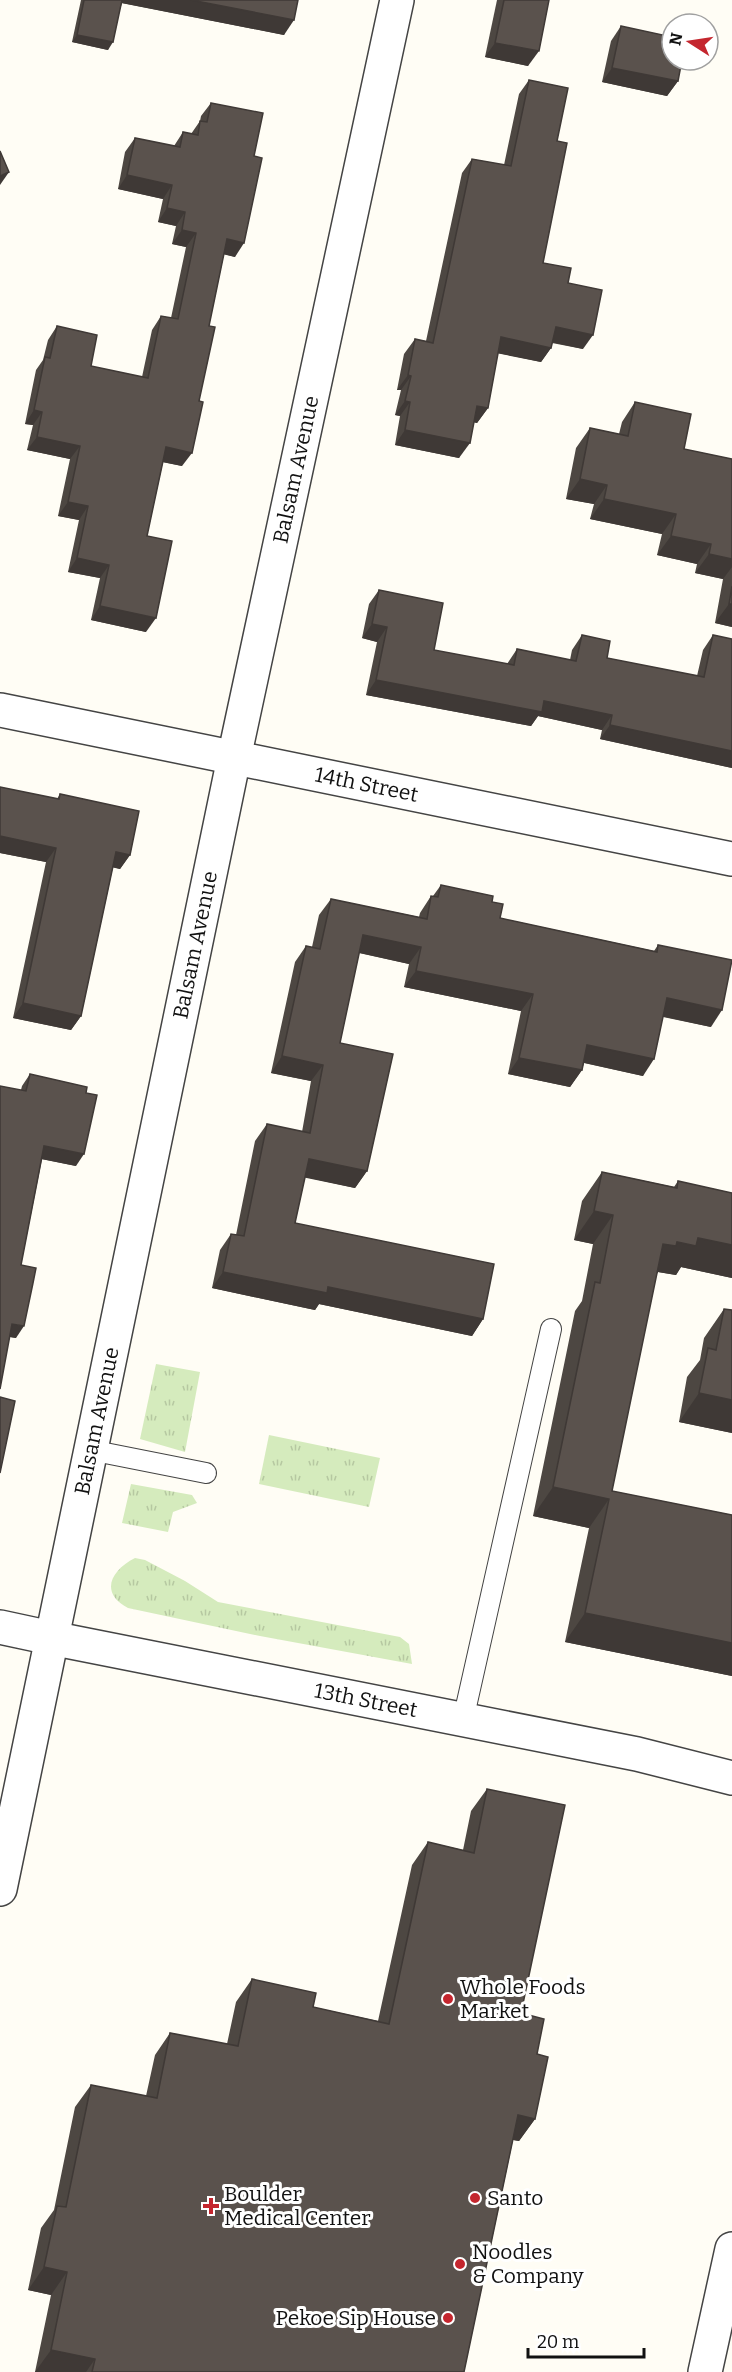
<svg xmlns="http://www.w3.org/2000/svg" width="732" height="2372" font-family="Bitter,serif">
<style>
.grass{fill:url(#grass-tufts)}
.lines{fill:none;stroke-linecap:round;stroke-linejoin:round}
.service-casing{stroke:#444;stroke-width:22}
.minor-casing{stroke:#444;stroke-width:36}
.tertiary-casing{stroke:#444;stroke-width:36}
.service{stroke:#fff;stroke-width:20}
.minor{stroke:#fff;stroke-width:33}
.tertiary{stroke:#fff;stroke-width:33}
.wall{fill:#4d4742}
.shaded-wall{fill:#3f3936}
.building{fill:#5a524d;stroke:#3f3936;stroke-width:1.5}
.poi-dot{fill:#c4262e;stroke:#fff;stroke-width:2}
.labels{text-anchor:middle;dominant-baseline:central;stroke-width:6;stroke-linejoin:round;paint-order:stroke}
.street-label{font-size:21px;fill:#111;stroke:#fff}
.poi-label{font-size:21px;fill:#111;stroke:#fff;text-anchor:start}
</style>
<defs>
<pattern id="grass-tufts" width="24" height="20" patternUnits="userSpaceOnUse" patternTransform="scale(1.5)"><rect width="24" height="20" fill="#d5ebbd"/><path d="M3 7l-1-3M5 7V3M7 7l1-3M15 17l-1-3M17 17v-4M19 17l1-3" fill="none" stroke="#b6c8a1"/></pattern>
</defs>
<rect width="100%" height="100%" fill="#fffdf5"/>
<g class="grass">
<path d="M156,1364L200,1372L185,1452L140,1439Z"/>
<path d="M269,1435L380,1458L369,1507L259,1484Z"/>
<path d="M131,1484L192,1495L197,1503L173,1512L168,1532L122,1523Z"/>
<path d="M135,1558L145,1560L185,1581L218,1602L400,1637L409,1644L412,1664L260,1636L128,1608C99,1593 111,1570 135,1558Z"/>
</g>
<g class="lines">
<g class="service-casing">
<g id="service">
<path d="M90,1450L206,1473"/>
<path d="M463,1720L551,1329"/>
</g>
</g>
<g class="minor-casing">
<g id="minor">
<path id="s1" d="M0,710L732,859"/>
<path d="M0,1627L51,1638"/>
</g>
</g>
<g class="tertiary-casing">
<g id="tertiary">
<path id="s2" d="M51,1638L637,1754L732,1778"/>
<path id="s3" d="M0,1889L234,758L397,0"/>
<path d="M705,2372L732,2249"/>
</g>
</g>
<use href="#service" class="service"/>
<use href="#minor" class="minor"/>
<use href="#tertiary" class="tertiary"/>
</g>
<g class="wall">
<path d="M81,0H298L284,35L122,3L108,50L72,42Z"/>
<path d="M497,0H549L528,66L485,57Z"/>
<path d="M621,26L678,81L667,96L602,82L611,41Z"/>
<path d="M529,80L557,141L543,263L568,283L583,349L552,343L551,348L541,362L498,353L488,408L477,423L474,422L459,458L395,445L400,416L395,415L401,390H397L404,354L415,339L426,341L462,173L472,159L504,165L519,94Z"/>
<path d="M211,103L254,156L235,257L224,254L209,326L182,466L163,462L147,536L146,632L91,620L100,578L68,572L79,520L58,516L70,459L27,450L33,425L25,424L36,370L43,360L48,340L57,326L91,366L142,377L152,330L161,316L171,318L186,247L172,244L176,226L158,222L163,199L118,189L125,152L135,138L174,146L183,132L191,134L200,121L201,116Z"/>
<path d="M635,402L684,449L732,459V627L715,623L723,579L695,573L697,564L657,555L662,534L590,519L594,504L566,499L576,448L590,428L619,434L622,422Z"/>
<path d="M379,590L434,650L507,664L517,649L570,660L572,650L582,635L607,658L697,676L703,650L713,635L732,768L600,739L602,730L538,716L531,726L366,695L377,642L362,638L369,604Z"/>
<path d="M0,787L57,799L60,794L130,855L120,869L113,867L81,1016L71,1030L13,1018L46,862L0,853Z"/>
<path d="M441,885L492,902L500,918L654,951L658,945L711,1027L663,1017L643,1076L584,1063L582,1070L570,1087L508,1074L521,1011L404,987L409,964L359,953L340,1043L367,1171L355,1188L305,1177L295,1223L483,1319L472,1336L319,1304L315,1310L212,1288L220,1250L231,1234L236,1235L255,1141L267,1124L302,1132L311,1081L271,1073L295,962L306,946L312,947L319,915L331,899L419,917L420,913L431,896H433Z"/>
<path d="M30,1074L76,1166L42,1159L21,1265L16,1338L10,1337L21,1090L22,1086Z"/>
<path d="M602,1172L674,1187L678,1181L732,1193V1278L681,1267L676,1275L658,1272L656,1275L612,1491L732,1515V1676L565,1642L589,1528L533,1516L575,1311L582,1301L593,1244L574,1240L582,1201Z"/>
<path d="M724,1309L732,1433L679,1422L687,1377L700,1360L704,1338Z"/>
<path d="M487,1789L521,2013L537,2054L535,2119L519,2141L513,2140L464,2372H35L51,2295L28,2290L41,2228L54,2210L75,2107L91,2085L146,2096L155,2055L170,2033L227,2044L236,2002L252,1979L313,2007L378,2021L412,1865L428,1842L463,1850L471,1811Z"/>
</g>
<g class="shaded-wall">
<path d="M106,0H191L294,20L284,35Z"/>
<path d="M77,35L113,42L108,50L72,42Z"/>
<path d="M495,43L539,51L528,66L485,57Z"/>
<path d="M612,68L678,81L667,96L602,82Z"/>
<path d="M9,172L0,185V176Z"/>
<path d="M127,175L172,185L163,199L118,189Z"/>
<path d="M167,208L185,212L176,226L158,222Z"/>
<path d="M182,230L196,233L186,247L172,244Z"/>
<path d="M227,239L244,243L235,257L218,253Z"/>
<path d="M556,327L593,335L583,349L546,341Z"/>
<path d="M501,337L551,348L541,362L491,352Z"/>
<path d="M408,375L411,376L401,390H397Z"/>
<path d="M405,401L410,402L400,416L395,415Z"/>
<path d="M477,406L488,408L477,423L467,421Z"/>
<path d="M34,410L42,412L33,425L25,424Z"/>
<path d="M405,430L470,443L459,458L395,445Z"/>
<path d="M37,437L80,446L70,459L27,450Z"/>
<path d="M166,447L192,453L182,466L157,461Z"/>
<path d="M580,479L607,485L594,504L566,499Z"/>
<path d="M604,499L676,514L662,534L590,519Z"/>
<path d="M68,502L88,506L79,520L58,516Z"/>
<path d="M671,536L711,544L697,564L657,555Z"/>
<path d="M709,554L732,559V567L723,579L695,573Z"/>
<path d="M77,558L109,565L100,578L68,572Z"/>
<path d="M729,604H732V627L715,623Z"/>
<path d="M100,606L156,618L146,632L91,620Z"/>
<path d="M372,624L387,627L377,642L362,638Z"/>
<path d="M376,680L544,701L612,715L602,730L538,716L531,726L366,695Z"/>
<path d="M610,725L732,751V768L600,739Z"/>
<path d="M0,836L56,848L46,862L0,853Z"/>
<path d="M116,852L130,855L120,869L106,866Z"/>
<path d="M363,935L421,947L409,964L351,951Z"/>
<path d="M416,971L533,994L521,1011L404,987Z"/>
<path d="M667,998L722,1010L711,1027L656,1015Z"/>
<path d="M23,1003L81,1016L71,1030L13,1018Z"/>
<path d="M587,1045L654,1059L643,1076L576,1061Z"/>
<path d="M282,1056L323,1065L311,1081L271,1073Z"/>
<path d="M519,1058L582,1070L570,1087L508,1074Z"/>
<path d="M44,1146L84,1154L76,1166L36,1158Z"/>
<path d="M309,1159L367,1171L355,1188L297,1176Z"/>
<path d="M594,1211L613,1215L593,1244L574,1240Z"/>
<path d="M698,1238L732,1245V1278L681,1267L676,1275L658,1272L656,1275L663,1244L677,1242Z"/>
<path d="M223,1272L328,1287L483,1319L472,1336L319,1304L315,1310L212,1288Z"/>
<path d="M12,1324L24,1326L16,1338L4,1336Z"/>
<path d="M699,1393L732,1400V1433L679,1422Z"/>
<path d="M553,1487L609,1499L589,1528L533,1516Z"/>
<path d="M585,1613L732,1643V1676L565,1642Z"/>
<path d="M518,2115L535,2119L519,2141L502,2138Z"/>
<path d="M44,2267L67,2272L51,2295L28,2290Z"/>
<path d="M51,2350L95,2359L86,2372H35Z"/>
</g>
<g class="building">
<path d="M84,0H122L113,42L77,35Z"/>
<path d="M191,0H298L294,20Z"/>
<path d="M504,0H549L539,51L495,43Z"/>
<path d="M621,26L672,37V60H682L678,81L612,68Z"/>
<path d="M529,80L568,88L557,141L567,143L543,263L571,268L568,283L602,290L593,335L556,327L551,348L501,337L488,408L477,406L470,443L405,430L410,402L405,401L411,376L408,375L415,339L433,343L472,159L511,166Z"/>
<path d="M211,103L263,113L254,156L262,158L244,243L227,239L209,326L215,327L199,401L203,402L192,453L166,447L147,536L172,541L156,618L100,606L109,565L77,558L88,506L68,502L80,446L37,437L42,412L34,410L45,357L50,358L57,326L97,335L91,366L148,378L161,316L178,319L196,233L182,230L185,212L167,208L172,185L127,175L135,138L180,147L183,132L198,135L200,121L207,122Z"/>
<path d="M0,151L9,172L0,176Z"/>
<path d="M635,402L691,414L684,449L732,459V559L709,554L711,544L671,536L676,514L604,499L607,485L580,479L590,428L628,436Z"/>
<path d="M732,586V604H729Z"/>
<path d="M379,590L443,603L434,650L514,665L517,649L576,661L582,635L610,641L607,658L704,677L713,635L732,639V751L610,725L612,715L544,701L542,712L376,680L387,627L372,624Z"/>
<path d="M0,787L59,799L60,794L139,811L130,855L116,852L81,1016L23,1003L56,848L0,836Z"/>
<path d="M441,885L493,896L492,902L503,904L500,918L657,952L658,945L732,960L722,1010L667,998L654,1059L587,1045L582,1070L519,1058L533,994L416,971L421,947L363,935L340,1043L393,1054L367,1171L309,1159L295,1223L494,1264L483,1319L328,1287L327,1293L223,1272L231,1234L244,1236L267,1124L310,1133L323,1065L282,1056L306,946L320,949L331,899L427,919L431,896L438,897Z"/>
<path d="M30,1074L87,1087L86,1093L97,1095L84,1154L44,1146L21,1265L36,1268L33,1283L24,1326L12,1324L0,1389V1086L26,1091Z"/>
<path d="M602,1172L677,1188L678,1181L732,1193V1245L698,1238L696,1246L677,1242L676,1246L663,1244L612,1491L732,1515V1643L585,1613L609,1499L553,1487L595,1282L600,1283L613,1215L594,1211Z"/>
<path d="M724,1309L732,1310V1400L699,1393L708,1348L716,1350Z"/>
<path d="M0,1397L15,1401L0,1473Z"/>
<path d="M487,1789L565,1805L521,2013L544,2019L537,2054L548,2057L535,2119L518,2115L464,2372H92L95,2359L51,2350L67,2272L44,2267L57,2206L66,2207L91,2085L157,2098L170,2033L238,2046L252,1979L316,1993L313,2007L389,2024L428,1842L474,1853Z"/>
</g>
<g class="poi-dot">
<circle cx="448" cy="1999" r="6"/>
<circle cx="475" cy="2198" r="6"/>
<path d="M208 2197h6v6h6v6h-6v6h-6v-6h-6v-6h6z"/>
<circle cx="460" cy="2264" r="6"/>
<circle cx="448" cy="2318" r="6"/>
</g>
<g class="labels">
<g class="street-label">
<text stroke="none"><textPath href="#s3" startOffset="1450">Balsam Avenue</textPath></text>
<text stroke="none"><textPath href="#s1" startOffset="374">14th Street</textPath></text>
<text stroke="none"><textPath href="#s3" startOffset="964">Balsam Avenue</textPath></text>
<text stroke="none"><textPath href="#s3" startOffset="478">Balsam Avenue</textPath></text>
<text stroke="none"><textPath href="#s2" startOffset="321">13th Street</textPath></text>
</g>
<g class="poi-label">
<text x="460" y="1987">Whole Foods<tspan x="460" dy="24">Market</tspan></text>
<text x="224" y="2194">Boulder<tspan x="224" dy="24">Medical Center</tspan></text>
<text x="487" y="2198">Santo</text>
<text x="472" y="2252">Noodles<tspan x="472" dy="24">&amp; Company</tspan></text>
<text x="436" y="2318" text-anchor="end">Pekoe Sip House</text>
</g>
</g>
<g transform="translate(690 42) rotate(282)"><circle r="28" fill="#ffffff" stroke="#a0a0a0" stroke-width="1.5"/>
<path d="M0-4.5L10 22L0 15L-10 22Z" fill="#c4262e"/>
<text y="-9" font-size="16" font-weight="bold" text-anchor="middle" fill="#111111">N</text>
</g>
<path d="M528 2348v9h116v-9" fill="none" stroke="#111111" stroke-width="3"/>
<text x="537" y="2348" font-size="18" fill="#111111" stroke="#ffffff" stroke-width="4.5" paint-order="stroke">20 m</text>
</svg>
